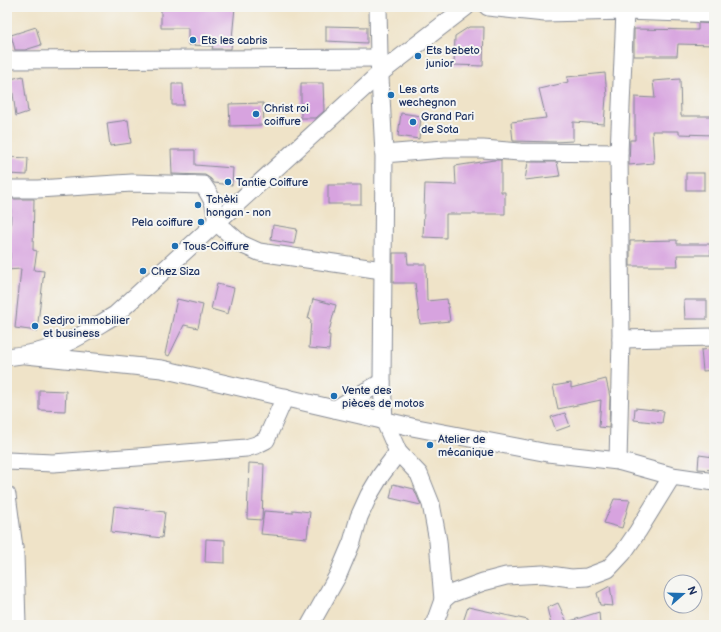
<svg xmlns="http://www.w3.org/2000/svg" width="721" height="632" font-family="'Balsamiq Sans',sans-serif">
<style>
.building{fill:#d7a3df}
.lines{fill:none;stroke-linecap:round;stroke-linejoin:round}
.minor-casing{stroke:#858993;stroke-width:19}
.minor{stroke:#fff;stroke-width:17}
.poi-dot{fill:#1f6fb2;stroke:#f6f6f2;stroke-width:1.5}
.labels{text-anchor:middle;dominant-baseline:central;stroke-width:4;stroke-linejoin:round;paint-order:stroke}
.poi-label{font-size:11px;fill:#1b2f5e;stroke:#f6f6f2;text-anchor:start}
</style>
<rect width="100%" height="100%" fill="#f6f6f2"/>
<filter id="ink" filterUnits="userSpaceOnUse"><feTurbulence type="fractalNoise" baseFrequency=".025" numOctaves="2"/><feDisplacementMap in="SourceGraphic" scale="8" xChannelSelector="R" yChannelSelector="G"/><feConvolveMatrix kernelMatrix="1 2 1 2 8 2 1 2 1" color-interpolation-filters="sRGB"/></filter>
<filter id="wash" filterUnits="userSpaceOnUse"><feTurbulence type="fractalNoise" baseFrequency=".012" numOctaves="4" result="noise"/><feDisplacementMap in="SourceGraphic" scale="16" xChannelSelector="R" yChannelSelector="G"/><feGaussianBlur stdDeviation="0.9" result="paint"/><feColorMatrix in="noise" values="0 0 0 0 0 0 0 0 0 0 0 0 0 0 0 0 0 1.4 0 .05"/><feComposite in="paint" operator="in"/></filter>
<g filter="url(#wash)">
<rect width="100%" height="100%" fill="#efe3c8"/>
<g id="blocks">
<g class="building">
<path d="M161,7H235L231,49H212L213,46L188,45V28H161Z"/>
<path d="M698,23L714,24V45L678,44L677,56H634V29L698,30Z"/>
<path d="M326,26L367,27V43L326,41Z"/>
<path d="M36,27L41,45L25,50H15L11,35Z"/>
<path d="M469,27H484L483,66L454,65L455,36Z"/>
<path d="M605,73L607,96L606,97L604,124L573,122V141L555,142L513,141L511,122L546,118L539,89L568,82L567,77Z"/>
<path d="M23,76L28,112L16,116L11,79Z"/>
<path d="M680,79L681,116H714V135L679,134V131H652L654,163L629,165L630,140H635V97L655,98L653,81Z"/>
<path d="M301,83H323L324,111L316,118H301Z"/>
<path d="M172,84H183L184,105H172Z"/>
<path d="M263,103L264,125L230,126L229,104Z"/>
<path d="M401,113L421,116L419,139L398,136Z"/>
<path d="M128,120L131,143L110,146L107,123Z"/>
<path d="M171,150H195V165L233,168L232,185L214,183L211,179L205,175L172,174Z"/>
<path d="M8,157L28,158L27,175L8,174Z"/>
<path d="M494,160H501V192H505V214H446V238L423,237L425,184L456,185L455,166Z"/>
<path d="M528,162H557L560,176L525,180Z"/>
<rect x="686" y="173" width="18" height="17"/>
<rect x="328" y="185" width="33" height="19"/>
<path d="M11,199H34L33,250L37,251L34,270L44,271L37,331L15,328L21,269L7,270V259H10Z"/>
<path d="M273,225L297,229L294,244L271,240Z"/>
<path d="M677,240V244H710L711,255H677L678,266H630V241Z"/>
<path d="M393,253H407L408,264H426L427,301L447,299L450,321L420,324L415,283H393Z"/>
<path d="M217,284L234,288L228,314L211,309Z"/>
<path d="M177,299L203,305L198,328L184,325L169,356L165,354Z"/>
<path d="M313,299L336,305L328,335H330L329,350L309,348L311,320L308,319Z"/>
<path d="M684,300H707V319H685Z"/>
<path d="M714,349V370L703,371L701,350Z"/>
<path d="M606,379L610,397L609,428L599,427L601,400L558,409L553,386L571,383V388Z"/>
<path d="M39,390L66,391L65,411L39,410Z"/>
<path d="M635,408L664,411L662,423L634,420Z"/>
<path d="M565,413L570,426L556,431L551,417Z"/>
<path d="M699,455L714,457V470L698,469Z"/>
<path d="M249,463L264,464L262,520L247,519Z"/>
<path d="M393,484L414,489L421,505L390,498Z"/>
<path d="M614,499L630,500L622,528L604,523Z"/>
<path d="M114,506L165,512L162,538L111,532Z"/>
<path d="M293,510L310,512L307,538L261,534L264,511L293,513Z"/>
<path d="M206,539L225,540V563L205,562Z"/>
<path d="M610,586L613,606L600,605L597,593Z"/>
<path d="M558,603L567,622L599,612L600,625H551L547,608Z"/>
<path d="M468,607L528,620V625H462Z"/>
</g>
</g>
</g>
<g filter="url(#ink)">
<use href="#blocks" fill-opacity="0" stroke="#858993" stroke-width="1"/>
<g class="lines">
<g class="minor-casing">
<g id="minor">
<path d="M378,7L379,58L384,154"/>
<path d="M488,7L545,13L625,11L619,153L621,339L618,461"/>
<path d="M625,11L714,14"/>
<path d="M7,60L379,58"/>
<path d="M7,189H38L132,183L203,185C213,199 216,206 216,222L241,244L259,252L382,270"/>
<path d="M621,339L714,337"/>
<path d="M26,355L162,369L412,427L548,453L618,461L672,476L714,482"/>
<path d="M7,357C26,355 46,351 64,344C82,336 98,325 115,315L379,74L466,7"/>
<path d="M335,409L382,382"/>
<path d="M7,461L53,463L138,457L246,448L256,445L266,440L285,397"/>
<path d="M7,495L15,555L17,625"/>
<path d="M443,600L438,541L431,504L419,474L398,452L384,420L382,382L384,154L444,149H483L520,152L619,153"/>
<path d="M310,625L338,575L352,542L359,517L369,495L381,475L398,452"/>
<path d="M434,625L443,600L450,594L483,582L506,576L543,574L571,578L587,577L608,569L623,553L638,531L672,476"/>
</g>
</g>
<use href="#minor" class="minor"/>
</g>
</g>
<g class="poi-dot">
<circle cx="193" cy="40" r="4"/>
<circle cx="418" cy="56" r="4"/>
<circle cx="391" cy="95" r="4"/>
<circle cx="256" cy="114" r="4"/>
<circle cx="413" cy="122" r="4"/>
<circle cx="228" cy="182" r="4"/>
<circle cx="198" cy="205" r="4"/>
<circle cx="201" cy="222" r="4"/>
<circle cx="175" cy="246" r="4"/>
<circle cx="143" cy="271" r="4"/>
<circle cx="35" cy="326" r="4"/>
<circle cx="334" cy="396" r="4"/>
<circle cx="430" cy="445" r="4"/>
</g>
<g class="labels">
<g class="poi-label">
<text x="201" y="40">Ets les cabris</text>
<text x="426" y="50">Ets bebeto<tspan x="426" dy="13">junior</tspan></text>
<text x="399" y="89">Les arts<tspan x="399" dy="13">wechegnon</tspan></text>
<text x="264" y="108">Christ roi<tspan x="264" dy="13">coiffure</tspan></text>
<text x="421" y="116">Grand Pari<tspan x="421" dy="13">de Sota</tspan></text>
<text x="236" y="182">Tantie Coiffure</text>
<text x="206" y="199">Tchèki<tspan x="206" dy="13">hongan - non</tspan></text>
<text x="193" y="222" text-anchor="end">Pela coiffure</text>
<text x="183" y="246">Tous-Coiffure</text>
<text x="151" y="271">Chez Siza</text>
<text x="43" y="320">Sedjro immobilier<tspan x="43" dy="13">et business</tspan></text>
<text x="342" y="390">Vente des<tspan x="342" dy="13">pièces de motos</tspan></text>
<text x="438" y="439">Atelier de<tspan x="438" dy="13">mécanique</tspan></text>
</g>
</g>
<rect width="721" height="632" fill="none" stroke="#f6f6f2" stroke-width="24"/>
<g transform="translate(683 594) rotate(70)"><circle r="19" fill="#f6f6f2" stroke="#9ea6b7"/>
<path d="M0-3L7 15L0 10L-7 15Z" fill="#1f6fb2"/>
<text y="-6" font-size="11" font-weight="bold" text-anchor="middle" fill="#1b2f5e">N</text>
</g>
</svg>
